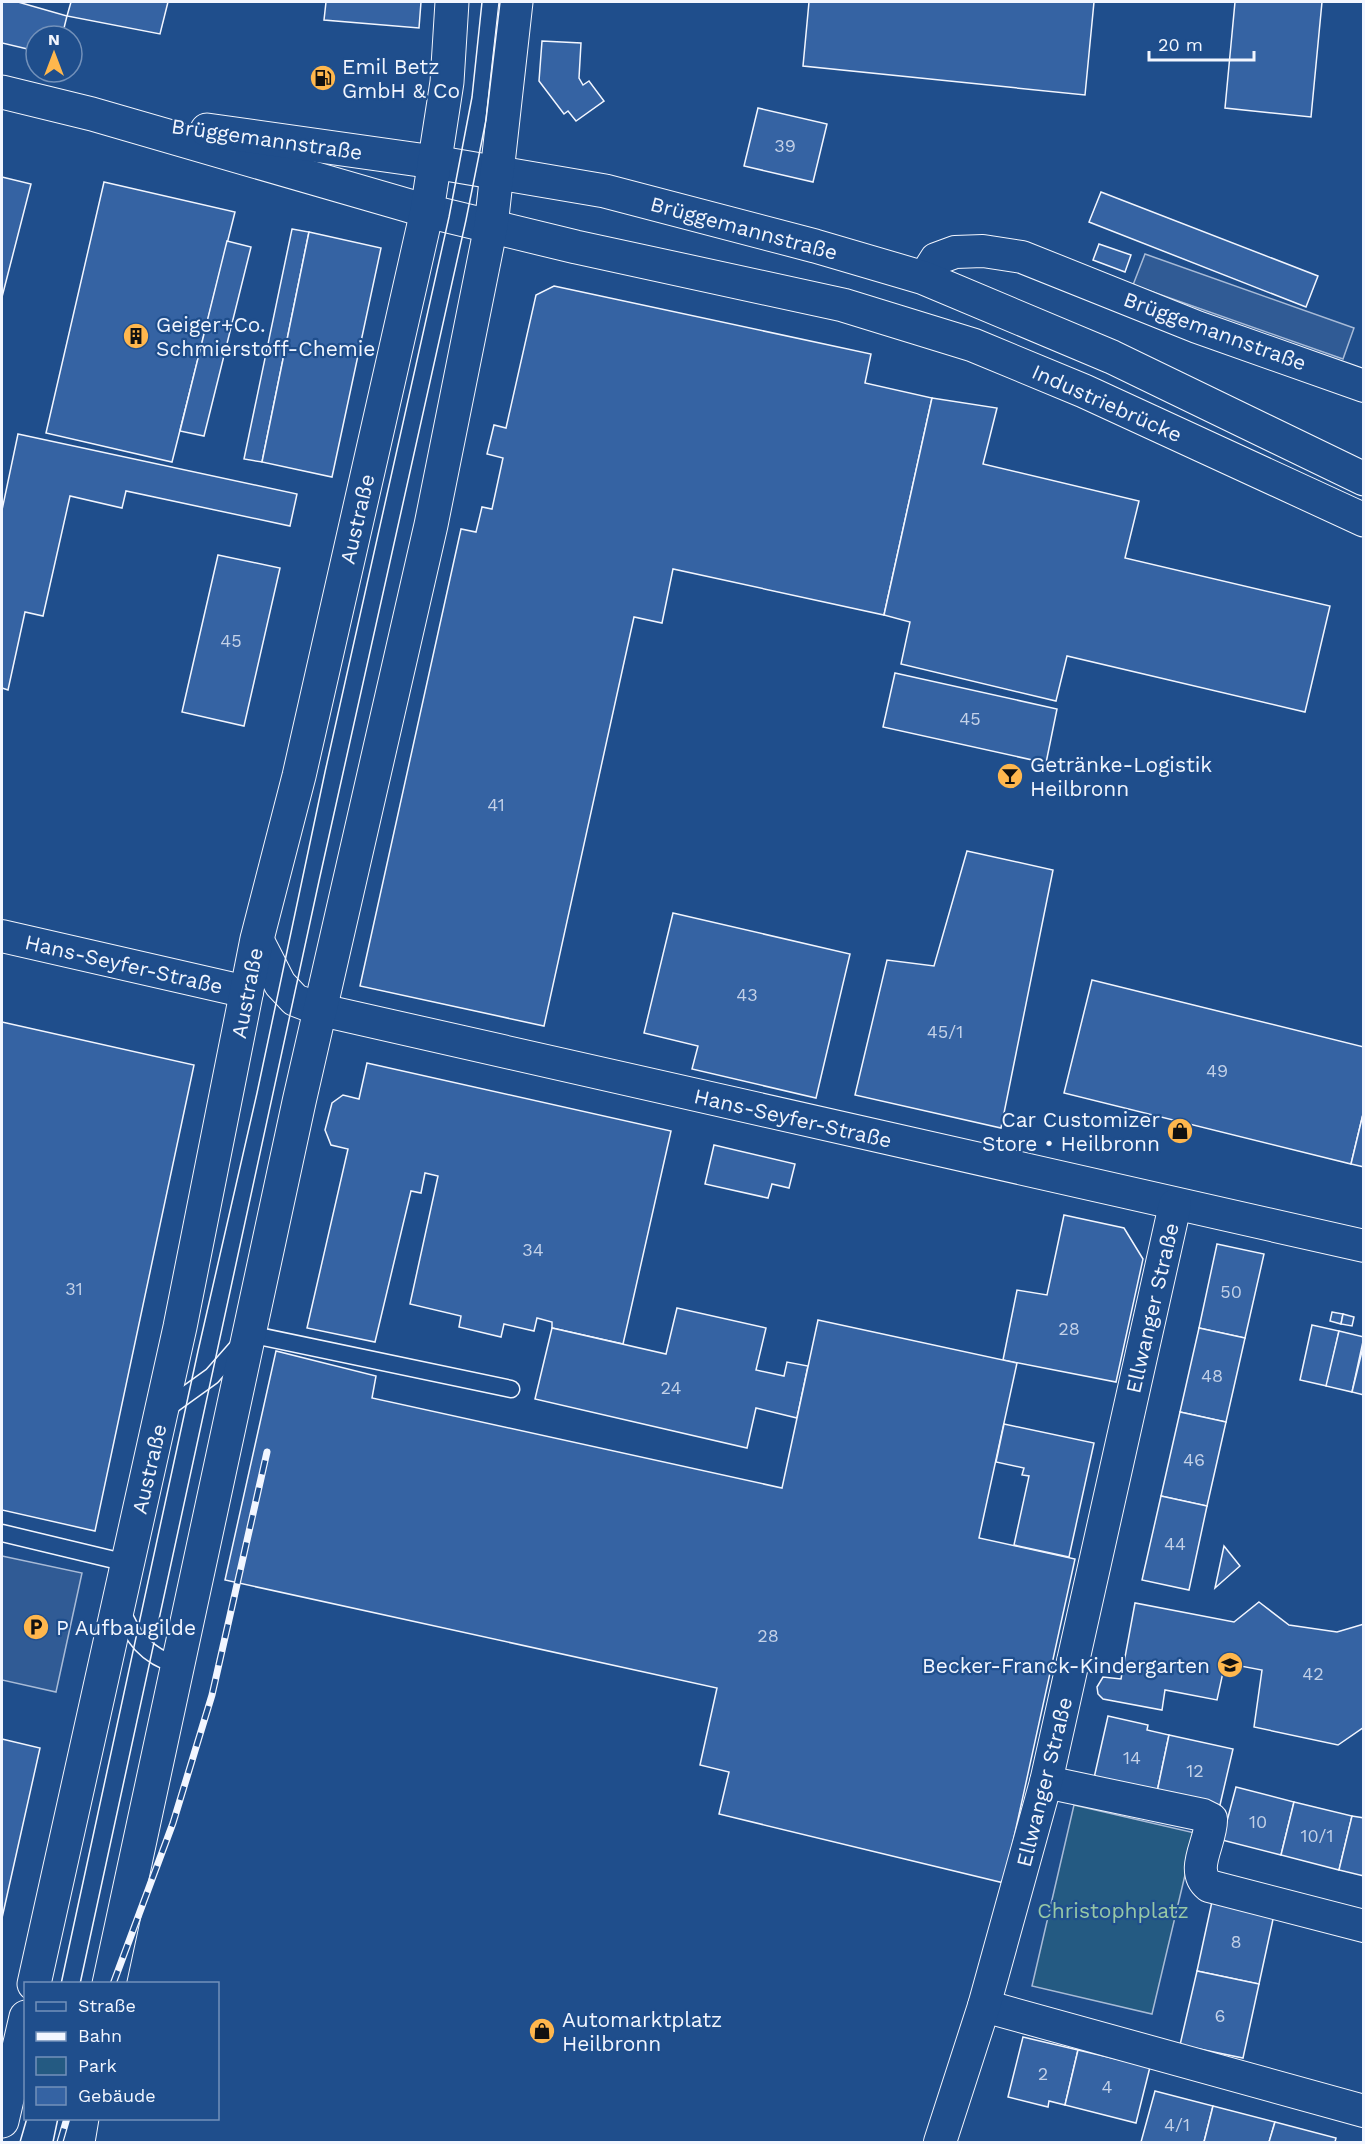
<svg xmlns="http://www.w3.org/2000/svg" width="1365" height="2144" font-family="'Work Sans',sans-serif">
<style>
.green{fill:#245a82;stroke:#a8bbd7;stroke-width:1.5}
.parking{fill:#305b95;stroke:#a8bbd7;stroke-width:1.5}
.building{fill:#3563a3;stroke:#f2f6ff;stroke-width:1.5}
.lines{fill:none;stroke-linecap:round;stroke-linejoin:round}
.service-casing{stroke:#f2f6ff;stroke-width:19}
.minor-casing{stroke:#f2f6ff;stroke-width:34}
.tertiary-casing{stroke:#f2f6ff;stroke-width:35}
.secondary-casing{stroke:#f2f6ff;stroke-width:35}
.service{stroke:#1f4e8c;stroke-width:16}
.minor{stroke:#1f4e8c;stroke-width:32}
.tertiary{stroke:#1f4e8c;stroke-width:33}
.secondary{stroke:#1f4e8c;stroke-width:33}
.tram{stroke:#f2f6ff;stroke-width:1.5}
.rail-casing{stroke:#f2f6ff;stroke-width:7}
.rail{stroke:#1f4e8c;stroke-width:4.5;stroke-dasharray:14;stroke-linecap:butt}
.labels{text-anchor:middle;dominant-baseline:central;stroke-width:4.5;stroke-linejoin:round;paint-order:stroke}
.number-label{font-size:18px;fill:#c3d1e8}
.poi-label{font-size:21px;fill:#f2f6ff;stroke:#1f4e8c;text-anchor:start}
.street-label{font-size:21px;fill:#f2f6ff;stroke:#1f4e8c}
.park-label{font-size:21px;fill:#97c8a6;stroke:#1f4e8c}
</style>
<rect width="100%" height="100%" fill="#1f4e8c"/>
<path class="green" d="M1074,1805L1195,1833L1152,2014L1032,1986Z"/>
<g class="parking">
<path d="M1145,254L1354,328L1343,359L1133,285Z"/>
<path d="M2,1556L82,1573L56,1692L2,1680Z"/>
</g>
<g class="building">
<path d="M2,2H18L67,16L62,36H36V51L2,43Z"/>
<path d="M71,2H168L160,34L67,16Z"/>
<path d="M326,2H421L419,28L324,20Z"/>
<path d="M809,2H1094L1085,95L803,66Z"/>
<path d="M1235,2H1322L1311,117L1225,108Z"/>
<path d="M542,41L581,43L579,78L583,85L589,81L604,101L576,121L568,111L564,114L539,81Z"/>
<path d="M758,108L827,124L813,182L744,166Z"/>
<path d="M2,177L31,184L2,297Z"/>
<path d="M104,182L235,212L172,462L46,433Z"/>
<path d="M1101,192L1318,276L1306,307L1089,222Z"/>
<path d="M292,229L309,232L262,462L244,459Z"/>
<path d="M309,232L381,248L332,477L262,462Z"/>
<path d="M227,241L251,247L204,436L180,431Z"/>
<path d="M1099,244L1131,255L1125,272L1093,260Z"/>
<path d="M554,286L871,354L865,383L932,398L884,615L673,569L662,623L634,617L544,1026L360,986L461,529L476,532L482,507L492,509L503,458L487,454L494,425L506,428L536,295Z"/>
<path d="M932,398L997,408L983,464L1139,501L1125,558L1330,606L1305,712L1067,656L1056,701L901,664L910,622L884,615Z"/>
<path d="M18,434L297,494L290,526L126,491L122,508L70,496L43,616L25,612L8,690L2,688V510Z"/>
<path d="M218,555L280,568L244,726L182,712Z"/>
<path d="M895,673L1057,709L1046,763L883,727Z"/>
<path d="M967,851L1053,870L1001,1128L855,1095L887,960L934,966Z"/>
<path d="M673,913L850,954L816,1098L692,1069L698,1046L644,1033Z"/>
<path d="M1092,980L1364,1047V1110L1351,1164L1064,1093Z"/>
<path d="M2,1022L194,1065L95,1531L2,1510Z"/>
<path d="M367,1063L671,1131L623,1344L552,1328V1322L537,1318L534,1331L504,1324L501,1337L459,1327L461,1316L410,1304L438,1176L425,1173L421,1193L411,1191L375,1342L307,1328L348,1149L331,1145L325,1130L332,1103L343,1095L359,1099Z"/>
<path d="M1364,1110V1167L1351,1164Z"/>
<path d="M714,1145L795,1164L789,1188L772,1184L768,1198L705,1184Z"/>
<path d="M1064,1215L1124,1228L1143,1259L1116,1382L1003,1360L1017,1290L1047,1295Z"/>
<path d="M1217,1244L1264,1254L1245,1338L1199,1328Z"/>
<path d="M677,1308L766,1328L756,1370L784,1376L787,1362L808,1366L797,1418L756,1408L747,1448L535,1399L552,1328L666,1354Z"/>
<path d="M1332,1312L1343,1314L1341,1324L1330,1321Z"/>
<path d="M1343,1314L1354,1317L1352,1326L1341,1324Z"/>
<path d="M818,1320L1017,1363L979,1538L1075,1559L1004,1883L719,1814L729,1772L700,1765L717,1688L225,1580L276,1351L376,1376L372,1398L782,1488Z"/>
<path d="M1312,1325L1339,1331L1327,1386L1300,1380Z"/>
<path d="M1199,1328L1245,1338L1226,1422L1180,1412Z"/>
<path d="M1339,1331L1364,1337L1352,1392L1326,1386Z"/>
<path d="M1364,1343V1395L1352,1392Z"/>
<path d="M1180,1412L1226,1422L1207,1506L1161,1496Z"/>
<path d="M1004,1424L1094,1443L1069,1557L1014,1545L1029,1476L1022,1475L1024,1468L996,1462Z"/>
<path d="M1161,1496L1207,1506L1189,1590L1142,1580Z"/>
<path d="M1224,1546L1240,1566L1215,1588Z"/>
<path d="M1259,1602L1289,1625L1337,1632L1364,1624V1727L1338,1745L1254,1727L1262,1670L1225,1663L1217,1700L1165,1690L1162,1710L1103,1699L1098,1694L1097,1687L1103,1677L1121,1679L1135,1603L1234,1622Z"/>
<path d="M1108,1716L1148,1725L1147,1730L1169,1735L1157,1792L1094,1778Z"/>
<path d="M1169,1735L1233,1749L1220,1805L1157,1792Z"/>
<path d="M2,1739L40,1748L2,1918Z"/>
<path d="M1236,1787L1294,1802L1281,1855L1222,1840Z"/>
<path d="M1294,1802L1352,1816L1339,1870L1281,1855Z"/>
<path d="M1352,1816L1364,1818V1876L1339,1870Z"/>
<path d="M1213,1897L1275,1910L1259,1984L1197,1971Z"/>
<path d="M1197,1971L1259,1984L1243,2058L1180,2045Z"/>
<path d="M1023,2037L1078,2050L1065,2105L1049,2101L1048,2107L1008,2097Z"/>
<path d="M1078,2050L1150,2067L1136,2123L1065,2105Z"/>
<path d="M1155,2091L1213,2106L1204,2142H1141Z"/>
<path d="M1213,2106L1275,2122L1269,2142H1204Z"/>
<path d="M1275,2122L1336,2138L1335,2142H1269Z"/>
</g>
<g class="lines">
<g class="service-casing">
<g id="service">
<path d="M162,1412L212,1376L249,1334L511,1389"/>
<path d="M2,1533L127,1563"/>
<path d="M121,1608C132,1637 146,1656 177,1665"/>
</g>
</g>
<g class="minor-casing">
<g id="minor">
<path d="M924,278L936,259L955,252L983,251L1022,257L1197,327L1364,386"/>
<path d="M2,936L247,992"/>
<path d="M257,939L280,984L295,1000L321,1010L1364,1246"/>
<path d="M1046,1782L1203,1815L1211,1819C1212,1841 1189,1870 1209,1886L1364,1926"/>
<path d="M984,2006L1364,2111"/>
<path d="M940,2142L984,2006L1046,1782L1175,1205"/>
</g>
</g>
<g class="tertiary-casing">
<g id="tertiary">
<path d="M2,92L92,114L427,211"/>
<path d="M207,130L434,162"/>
</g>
</g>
<g class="secondary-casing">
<g id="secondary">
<path d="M434,162L605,191L815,246L924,278L1112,357L1364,479"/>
<path d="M427,211L576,247L843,305L973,345L1084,391L1364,520"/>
<path d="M34,1984L180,1327L257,939L299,776L427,211L447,82L452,2"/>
<path d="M109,1984L299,1102L431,525L491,226L516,2"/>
<path d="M2,2121L26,2017"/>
<path d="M78,2142L82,2118"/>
</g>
</g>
<use href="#service" class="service"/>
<use href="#minor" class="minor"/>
<use href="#tertiary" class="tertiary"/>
<use href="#secondary" class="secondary"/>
<g class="tram">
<path d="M61,1984L198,1351L257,1093L325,772L449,217L472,97L482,2"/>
<path d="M80,1984L319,881L466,220L486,120L500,2"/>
<path d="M20,2142L27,2118"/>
<path d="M53,2142L58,2118"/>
</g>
<g class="rail-casing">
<g id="rail">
<path d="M113,1984L173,1823L212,1695L267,1452"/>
<path d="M60,2142L67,2118"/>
</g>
</g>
<use href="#rail" class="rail"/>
</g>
<defs>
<g id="fuel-disc" transform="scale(1.35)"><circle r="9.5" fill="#ffb74d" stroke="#1f4e8c"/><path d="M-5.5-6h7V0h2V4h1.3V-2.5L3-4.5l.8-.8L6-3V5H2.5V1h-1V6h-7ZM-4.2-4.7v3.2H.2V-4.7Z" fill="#111"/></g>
<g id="building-disc" transform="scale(1.35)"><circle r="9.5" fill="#ffb74d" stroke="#1f4e8c"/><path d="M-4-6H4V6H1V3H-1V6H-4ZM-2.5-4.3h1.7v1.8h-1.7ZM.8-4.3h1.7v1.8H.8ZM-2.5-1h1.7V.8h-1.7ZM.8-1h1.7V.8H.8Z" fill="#111"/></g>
<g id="bar-disc" transform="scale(1.35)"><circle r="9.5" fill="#ffb74d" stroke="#1f4e8c"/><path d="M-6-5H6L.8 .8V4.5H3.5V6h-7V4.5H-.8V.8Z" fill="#111"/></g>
<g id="shop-disc" transform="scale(1.35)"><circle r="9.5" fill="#ffb74d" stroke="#1f4e8c"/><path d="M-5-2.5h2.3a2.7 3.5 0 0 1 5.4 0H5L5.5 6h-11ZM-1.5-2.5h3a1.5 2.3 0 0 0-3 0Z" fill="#111"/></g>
<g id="parking-disc" transform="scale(1.35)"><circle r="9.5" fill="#ffb74d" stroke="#1f4e8c"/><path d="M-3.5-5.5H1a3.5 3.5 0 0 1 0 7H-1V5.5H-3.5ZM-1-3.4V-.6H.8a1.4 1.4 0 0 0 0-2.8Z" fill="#111"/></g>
<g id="school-disc" transform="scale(1.35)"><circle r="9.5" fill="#ffb74d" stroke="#1f4e8c"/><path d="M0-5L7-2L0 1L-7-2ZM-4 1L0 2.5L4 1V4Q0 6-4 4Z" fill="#111"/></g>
</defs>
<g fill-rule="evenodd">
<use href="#fuel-disc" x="323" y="78"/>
<use href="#building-disc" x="136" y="336"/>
<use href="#bar-disc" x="1010" y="776"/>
<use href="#shop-disc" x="1180" y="1131"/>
<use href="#parking-disc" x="36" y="1627"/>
<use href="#school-disc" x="1230" y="1665"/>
<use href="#shop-disc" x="542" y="2031"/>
</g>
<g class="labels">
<g class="number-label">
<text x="785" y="145">39</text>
<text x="231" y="640">45</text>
<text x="970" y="718">45</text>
<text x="496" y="804">41</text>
<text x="747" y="994">43</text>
<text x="945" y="1031">45/1</text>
<text x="1217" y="1070">49</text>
<text x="533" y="1249">34</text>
<text x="74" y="1288">31</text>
<text x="1231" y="1291">50</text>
<text x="1069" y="1328">28</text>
<text x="1212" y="1375">48</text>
<text x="671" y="1387">24</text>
<text x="1194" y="1459">46</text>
<text x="1175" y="1543">44</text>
<text x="768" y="1635">28</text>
<text x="1313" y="1673">42</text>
<text x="1132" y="1757">14</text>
<text x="1195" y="1770">12</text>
<text x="1258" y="1821">10</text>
<text x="1317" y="1835">10/1</text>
<text x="1236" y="1941">8</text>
<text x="1220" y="2015">6</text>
<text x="1043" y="2073">2</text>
<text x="1107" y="2086">4</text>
<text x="1177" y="2124">4/1</text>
</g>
<g class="poi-label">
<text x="342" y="66">Emil Betz<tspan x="342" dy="24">GmbH &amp; Co</tspan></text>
<text x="156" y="324">Geiger+Co.<tspan x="156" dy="24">Schmierstoff-Chemie</tspan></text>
<text x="1030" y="764">Getränke-Logistik<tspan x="1030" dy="24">Heilbronn</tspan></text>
<text x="1160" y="1119" text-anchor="end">Car Customizer<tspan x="1160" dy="24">Store • Heilbronn</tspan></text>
<text x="56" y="1627">P Aufbaugilde</text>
<text x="1210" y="1665" text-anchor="end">Becker-Franck-Kindergarten</text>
<text x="562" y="2019">Automarktplatz<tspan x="562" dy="24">Heilbronn</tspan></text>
</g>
<g class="street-label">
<text transform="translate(267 139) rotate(8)">Brüggemannstraße</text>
<text transform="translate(744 228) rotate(15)">Brüggemannstraße</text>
<text transform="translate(1215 331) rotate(20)">Brüggemannstraße</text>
<text transform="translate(1107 403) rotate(24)">Industriebrücke</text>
<text transform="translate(357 519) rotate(-77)">Austraße</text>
<text transform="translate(124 964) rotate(13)">Hans-Seyfer-Straße</text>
<text transform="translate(247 993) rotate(-79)">Austraße</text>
<text transform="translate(793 1118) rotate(13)">Hans-Seyfer-Straße</text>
<text transform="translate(1152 1308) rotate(-77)">Ellwanger Straße</text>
<text transform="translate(149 1469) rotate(-77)">Austraße</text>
<text transform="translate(1044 1782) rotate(-76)">Ellwanger Straße</text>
</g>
<g class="park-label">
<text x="1113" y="1910">Christophplatz</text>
</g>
</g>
<rect width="1365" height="2144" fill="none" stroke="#f2f6ff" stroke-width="6"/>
<rect x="24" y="1982" width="195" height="138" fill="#1f4e8c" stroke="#7391ba" stroke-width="1.5"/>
<rect x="36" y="2002" width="30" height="9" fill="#1f4e8c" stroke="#7391ba" stroke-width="1.5"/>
<text x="78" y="2012" font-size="18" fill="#f2f6ff">Straße</text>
<rect x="36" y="2032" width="30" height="9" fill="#f2f6ff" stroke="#7391ba" stroke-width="1.5"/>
<text x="78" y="2042" font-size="18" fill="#f2f6ff">Bahn</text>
<rect x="36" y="2057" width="30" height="18" fill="#245a82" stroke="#7391ba" stroke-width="1.5"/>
<text x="78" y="2072" font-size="18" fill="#f2f6ff">Park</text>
<rect x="36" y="2087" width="30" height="18" fill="#3563a3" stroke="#7391ba" stroke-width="1.5"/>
<text x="78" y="2102" font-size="18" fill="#f2f6ff">Gebäude</text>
<g transform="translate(54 54)"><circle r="28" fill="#1f4e8c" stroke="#7391ba" stroke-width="1.5"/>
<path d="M0-4.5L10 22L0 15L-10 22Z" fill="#ffb74d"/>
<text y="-9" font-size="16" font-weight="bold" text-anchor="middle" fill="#f2f6ff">N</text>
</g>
<path d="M1149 51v9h105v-9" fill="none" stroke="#f2f6ff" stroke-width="3"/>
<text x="1158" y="51" font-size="18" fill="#f2f6ff" stroke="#1f4e8c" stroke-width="4.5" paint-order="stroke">20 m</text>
</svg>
